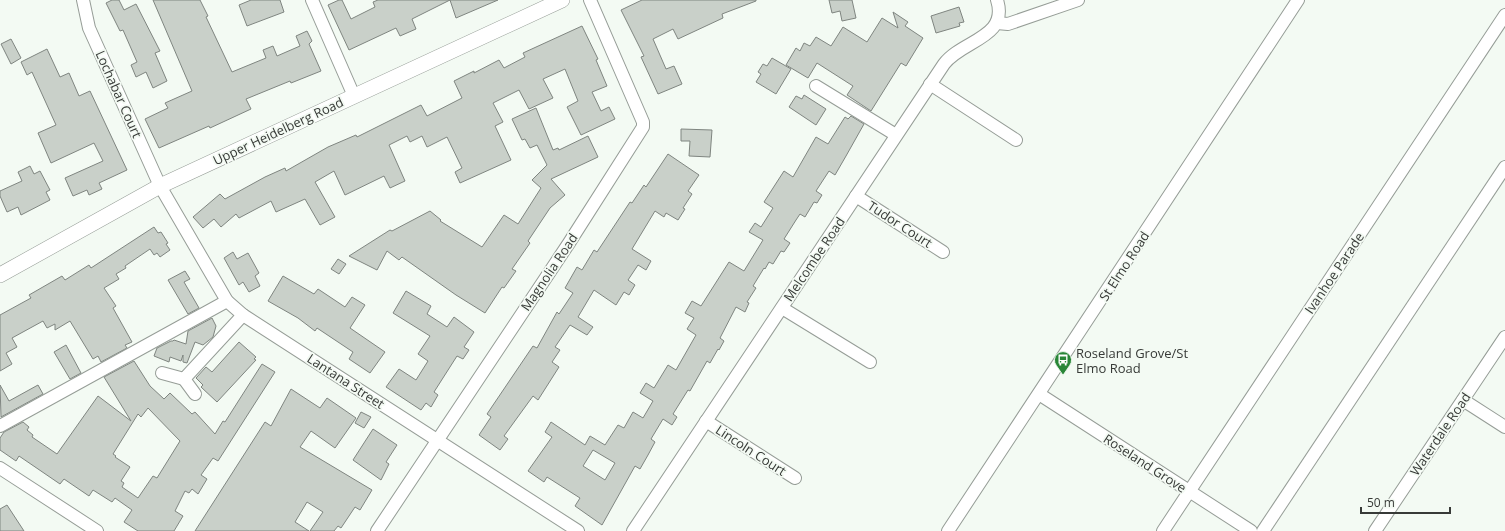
<svg xmlns="http://www.w3.org/2000/svg" width="1505" height="531" font-family="'Open Sans',sans-serif">
<style>
.building{fill:#c9d0c9;stroke:#7f8580;fill-rule:evenodd}
.lines{fill:none;stroke-linecap:round;stroke-linejoin:round}
.minor-casing{stroke:#969d97;stroke-width:14}
.major-casing{stroke:#969d97;stroke-width:16}
.minor{stroke:#fff;stroke-width:12}
.major{stroke:#fff;stroke-width:15}
.labels{text-anchor:middle;dominant-baseline:central;stroke-width:3.5;stroke-linejoin:round;paint-order:stroke}
.street-label{font-size:13px;fill:#373a37;stroke:#f3faf3}
.poi-label{font-size:13px;fill:#373a37;stroke:#f3faf3;text-anchor:start}
</style>
<rect width="100%" height="100%" fill="#f3faf3"/>
<g class="building">
<path d="M112,0H119L124,10L136,4L160,51L155,53L167,81L153,88L146,72L136,77L131,65L137,62L123,30L120,31L106,3Z"/>
<path d="M153,0H200L208,16L206,17L232,72L266,58L263,50L273,46L277,56L300,46L296,36L307,31L312,41L309,44L321,71L291,83L290,81L246,99L251,109L210,128L209,126L159,148L145,119L168,108L165,103L192,91Z"/>
<path d="M251,0H280L284,12L247,26L239,5Z"/>
<path d="M339,0H342L351,19L375,7L373,2L378,0H498L456,18L450,0L412,19L416,29L400,36L396,28L349,50L328,5Z"/>
<path d="M642,0H756V1L722,14L723,18L678,39L673,29L653,39L666,69L674,66L682,84L658,94L641,57L644,56L621,10Z"/>
<path d="M829,0H852L856,18L842,21L840,11L832,13Z"/>
<path d="M959,7L964,22L959,23L960,26L936,33L931,16Z"/>
<path d="M893,12L908,22L905,26L923,38L906,66L901,63L871,111L847,95L853,86L817,63L808,78L786,65L796,48L800,51L804,43L810,46L816,37L831,46L843,27L867,42L882,18L898,28Z"/>
<path d="M582,26L598,59L596,60L607,86L592,92L601,111L609,107L615,119L581,135L567,107L578,101L565,69L543,79L553,98L529,109L519,90L493,103L503,122L495,126L511,160L460,183L455,172L462,168L447,137L427,147L422,136L410,142L407,136L389,145L405,181L390,188L384,176L345,195L334,171L315,182L335,217L320,225L305,199L276,212L271,201L239,218L236,214L221,227L214,219L203,228L193,217L220,194L225,199L265,177L285,168L286,171L328,147L356,135L357,137L421,105L427,116L462,98L454,81L474,71V73L499,60L504,68L525,57L523,53Z"/>
<path d="M11,39L21,58L11,64L1,44Z"/>
<path d="M47,49L60,77L69,73L79,96L90,91L127,170L99,183L102,189L89,195L87,190L73,196L65,178L103,161L94,143L51,163L38,133L56,125L32,72L27,75L21,62Z"/>
<path d="M772,58L791,69L776,94L756,82L761,74L758,72L763,64L767,66Z"/>
<path d="M804,95L826,109L816,125L789,107L796,96L802,99Z"/>
<path d="M536,108L553,150L558,148L559,150L588,136L598,157L551,179L565,195L550,208L528,241L530,243L512,269L516,271L504,288L502,287L485,313L456,295L402,257L399,260L387,251L377,270L349,256L390,230L392,231L430,211L441,220L440,221L482,247L504,215L518,224L541,188L532,180L547,165L537,145L530,148L525,139L522,140L512,119Z"/>
<path d="M851,116L864,124L846,156L835,175L829,171L816,191L822,195L817,203L814,202L805,217L800,214L796,220L784,239L790,243L784,252L781,251L773,264L769,262L765,269L764,268L753,286L756,288L747,302L749,303L745,312L736,307L720,338L724,341L719,350L718,349L710,363L707,361L690,391L688,390L673,414L677,417L672,425L663,419L651,439L655,442L648,455L640,469L635,466L602,525L575,506L580,498L547,477L544,482L528,471L552,437L545,432L551,422L585,445L590,436L605,445L618,425L624,428L633,412L643,418L653,401L640,393L646,383L654,388L668,365L676,370L696,335L687,329L694,318L685,313L692,301L701,306L729,262L744,271L763,240L749,232L755,223L761,227L773,208L764,202L784,171L793,177L816,137L828,144L845,117L848,119ZM593,450L615,463L605,480L583,466Z"/>
<path d="M681,129L712,130L710,157L689,156L690,141H681Z"/>
<path d="M668,154L699,175L688,191L692,194L683,208L685,209L678,220L666,213L664,217L655,211L632,249L651,261L646,270L638,265L628,280L635,285L629,295L624,292L616,305L594,290L578,317L593,327L587,335L570,325L555,347L560,350L552,362L559,367L538,400L533,396L504,436L508,439L500,450L479,435L491,417L487,414L533,346L537,348L557,312L559,314L573,293L565,288L577,267L582,270L594,250L597,252L630,202L632,203L644,185L646,187Z"/>
<path d="M30,166L34,174L40,171L50,190L46,192L50,200L21,215L18,207L7,212L0,196V191L22,181L18,172Z"/>
<path d="M154,227L158,233L161,232L168,243L166,244L170,250L160,257L157,253L154,255L150,249L125,266L126,268L116,274L119,279L104,288L116,306L113,308L132,342L125,345L127,348L101,362L98,356L93,359L70,321L55,330V324L47,328L43,321L12,338L17,347L6,353L12,364L0,371V315L31,298L29,295L62,276L65,280L89,265L91,268Z"/>
<path d="M233,252L237,259L248,253L259,273L255,276L260,286L249,292L243,282L239,285L224,258Z"/>
<path d="M338,259L346,264L339,274L331,269Z"/>
<path d="M185,271L190,279L184,282L199,308L188,314L168,280Z"/>
<path d="M283,276L314,294L318,289L345,307L352,297L365,305L350,328L385,352L370,373L349,359L353,352L317,328L315,331L298,318L268,301Z"/>
<path d="M406,291L431,306L427,314L447,327L454,317L474,332L464,347L469,350L463,359L457,356L434,392L438,395L431,407L426,403L421,410L386,387L399,369L416,380L428,361L418,354L430,336L393,313Z"/>
<path d="M212,318L216,326L213,337L203,345L195,342L187,363L183,362V355L181,361L170,357L169,362L154,356L157,348L171,341H173L174,340L186,344L188,331Z"/>
<path d="M239,342L256,357L254,359L256,360L217,402L201,387L203,385L196,378L206,367L212,372Z"/>
<path d="M66,345L81,373L70,379L54,352Z"/>
<path d="M134,361L150,386L164,399L170,393L192,414L195,412L215,434L223,421L225,422L262,364L275,372L218,461L213,458L201,475L207,479L198,494L192,489L189,493L185,491L175,511L183,516L174,531H138L124,522L132,510L115,498L112,502L93,490L89,496L64,479L60,484L19,456L16,461L0,450V438L4,432L23,422L29,427L27,430L33,435L32,437L57,454L98,396L131,421L104,377ZM148,408L180,441L157,478L153,476L138,498L122,487L124,483L121,481L130,467L115,457L116,456L113,454L138,414L141,417Z"/>
<path d="M0,385L9,401L38,385L43,394L1,417Z"/>
<path d="M291,389L320,408L327,398L356,418L335,448L311,431L300,447L372,490L360,510L355,507L341,528L338,526L334,531H310L323,512L307,502L295,522L309,531H195L265,422L271,426Z"/>
<path d="M361,412L371,417L364,428L355,423Z"/>
<path d="M373,429L397,445L386,462L389,464L381,480L353,460Z"/>
<path d="M7,505L24,531H0V509Z"/>
</g>
<g class="lines">
<g class="minor-casing">
<g id="minor">
<path d="M83,0L89,28L160,186L227,301L243,315L578,531"/>
<path d="M312,0L354,96"/>
<path d="M997,23L1008,24L1078,0"/>
<path d="M930,84L1016,140"/>
<path d="M816,86L896,135"/>
<path d="M856,196L943,252"/>
<path d="M782,308L870,362"/>
<path d="M162,373L184,379L243,315"/>
<path d="M184,379L195,394"/>
<path d="M1039,394L1251,531"/>
<path d="M1463,400L1505,427"/>
<path d="M706,421L795,478"/>
<path d="M0,426L227,301"/>
<path d="M0,468L97,531"/>
<path d="M377,531L569,243L643,127V122L590,0"/>
<path d="M633,531L944,64C962,40 1009,38 997,0"/>
<path d="M948,531L1298,0"/>
<path d="M1163,531L1505,15"/>
<path d="M1263,531L1505,167"/>
<path d="M1375,531L1505,337"/>
</g>
</g>
<g class="major-casing">
<path id="major" d="M0,275L160,186L562,0"/>
</g>
<use href="#minor" class="minor"/>
<use href="#major" class="major"/>
</g>
<defs>
<g id="bus-pin" transform="scale(0.9)"><path d="M0 17L-7.5 6A9.5 9.5 0 1 1 7.5 6Z" fill="#298637" stroke="#f3faf3"/><path d="M-5-6H5V4H4V6H2V4H-2V6H-4V4H-5ZM-3.5-4V0h7V-4ZM-3.5 1.2v1.5H-2V1.2ZM2 1.2v1.5H3.5V1.2Z" fill="#fff"/></g>
</defs>
<g fill-rule="evenodd">
<use href="#bus-pin" x="1063" y="360"/>
</g>
<g class="labels">
<g class="street-label">
<text transform="translate(119 94) rotate(66)">Lochabar Court</text>
<text transform="translate(278 131) rotate(-25)">Upper Heidelberg Road</text>
<text transform="translate(900 224) rotate(33)">Tudor Court</text>
<text transform="translate(814 259) rotate(-56)">Melcombe Road</text>
<text transform="translate(1124 266) rotate(-57)">St Elmo Road</text>
<text transform="translate(549 272) rotate(-56)">Magnolia Road</text>
<text transform="translate(1334 273) rotate(-56)">Ivanhoe Parade</text>
<text transform="translate(346 381) rotate(33)">Lantana Street</text>
<text transform="translate(1440 434) rotate(-56)">Waterdale Road</text>
<text transform="translate(751 450) rotate(33)">Lincoln Court</text>
<text transform="translate(1145 463) rotate(33)">Roseland Grove</text>
</g>
<g class="poi-label">
<text x="1076" y="353">Roseland Grove/St<tspan x="1076" dy="15">Elmo Road</tspan></text>
</g>
</g>
<path d="M1361 507v6h89v-6" fill="none" stroke="#373a37" stroke-width="2"/>
<text x="1367" y="507" font-size="12" fill="#373a37" stroke="#f3faf3" stroke-width="3" paint-order="stroke">50 m</text>
</svg>
